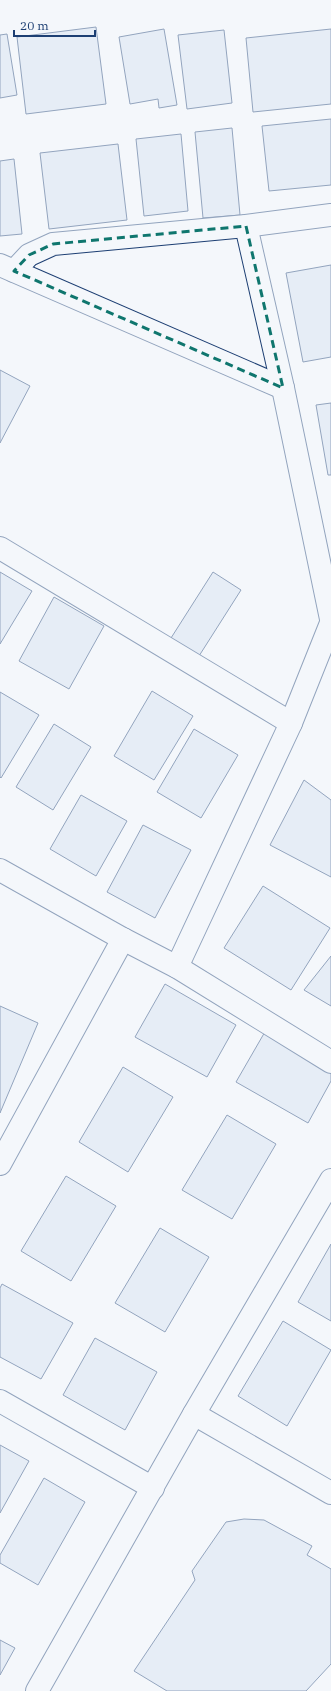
<svg xmlns="http://www.w3.org/2000/svg" width="331" height="1691" font-family="'IBM Plex Serif',serif">
<style>
.building{fill:#d5e0f0;stroke:#1d3f73}
.lines{fill:none;stroke-linecap:round;stroke-linejoin:round}
.minor-casing{stroke:#1d3f73;stroke-width:24}
.minor{stroke:#f4f7fb;stroke-width:22}
.marked{fill:none;stroke:#0f766e;stroke-width:3;stroke-dasharray:8 5;stroke-linejoin:round}
</style>
<rect width="100%" height="100%" fill="#f4f7fb"/>
<g class="building">
<path d="M96,27L106,104L26,114L17,37Z"/>
<path d="M164,29L177,105L159,108L158,99L130,104L119,37Z"/>
<path d="M331,29V104L253,112L246,38Z"/>
<path d="M224,30L232,103L187,109L178,35Z"/>
<path d="M7,34L17,95L0,98V35Z"/>
<path d="M331,119V185L269,191L262,126Z"/>
<path d="M232,128L240,215L203,218L195,132Z"/>
<path d="M181,134L188,211L144,216L136,139Z"/>
<path d="M118,144L127,220L49,229L40,153Z"/>
<path d="M14,159L22,234L0,236V161Z"/>
<path d="M331,265V357L303,362L286,273Z"/>
<path d="M0,370L30,386L0,443Z"/>
<path d="M331,403V475H328L316,405Z"/>
<path d="M0,572L32,591L0,644Z"/>
<path d="M213,572L241,590L199,656L171,638Z"/>
<path d="M54,597L104,626L69,689L19,661Z"/>
<path d="M152,691L193,716L154,780L114,756Z"/>
<path d="M0,692L39,715L1,778L0,777Z"/>
<path d="M54,724L91,747L53,810L16,787Z"/>
<path d="M194,729L238,755L201,818L157,792Z"/>
<path d="M304,780L331,800V877L270,845Z"/>
<path d="M81,795L127,821L96,876L50,849Z"/>
<path d="M143,825L191,850L155,918L107,892Z"/>
<path d="M263,886L330,928L291,990L224,948Z"/>
<path d="M331,956V1006L304,990Z"/>
<path d="M165,984L236,1025L207,1077L135,1037Z"/>
<path d="M0,1006L38,1023L0,1113Z"/>
<path d="M266,1030L331,1067V1081L308,1123L236,1082Z"/>
<path d="M123,1067L173,1097L128,1172L79,1142Z"/>
<path d="M227,1115L276,1144L232,1219L182,1190Z"/>
<path d="M66,1176L116,1206L71,1281L21,1251Z"/>
<path d="M160,1228L209,1257L165,1332L115,1303Z"/>
<path d="M331,1244V1321L298,1302Z"/>
<path d="M2,1284L73,1323L41,1379L0,1357V1288Z"/>
<path d="M283,1321L331,1350L287,1426L238,1396Z"/>
<path d="M95,1338L157,1372L125,1430L63,1395Z"/>
<path d="M0,1445L29,1461L0,1513Z"/>
<path d="M44,1478L85,1502L38,1585L0,1563V1555Z"/>
<path d="M244,1519L264,1520L312,1546L307,1555L331,1569V1664L306,1691H167L134,1671L195,1580L192,1571L226,1522Z"/>
<path d="M0,1640L15,1648L0,1675Z"/>
</g>
<g class="lines">
<g class="minor-casing">
<g id="minor">
<path d="M246,226L283,388L331,619"/>
<path d="M0,265L283,388"/>
<path d="M14,271L29,255L53,244L246,226L331,215"/>
<path d="M0,548L291,723"/>
<path d="M0,870L123,939L177,967L331,1062"/>
<path d="M177,967L291,723L331,623"/>
<path d="M0,1164L123,939"/>
<path d="M0,1401L153,1488"/>
<path d="M194,1414L331,1493"/>
<path d="M37,1691L194,1414L331,1180"/>
</g>
</g>
<use href="#minor" class="minor"/>
</g>
<path d="M0 0H331V1691H0ZM246,226L283,388L14,271L29,255L53,244Z" fill="#f4f7fb" fill-opacity=".55" fill-rule="evenodd"/>
<path class="marked" d="M246,226L283,388L14,271L29,255L53,244Z"/>
<path d="M14 30v6h81v-6" fill="none" stroke="#1d3f73" stroke-width="2"/>
<text x="20" y="30" font-size="12" fill="#1d3f73" stroke="#f4f7fb" stroke-width="3" paint-order="stroke">20 m</text>
</svg>
